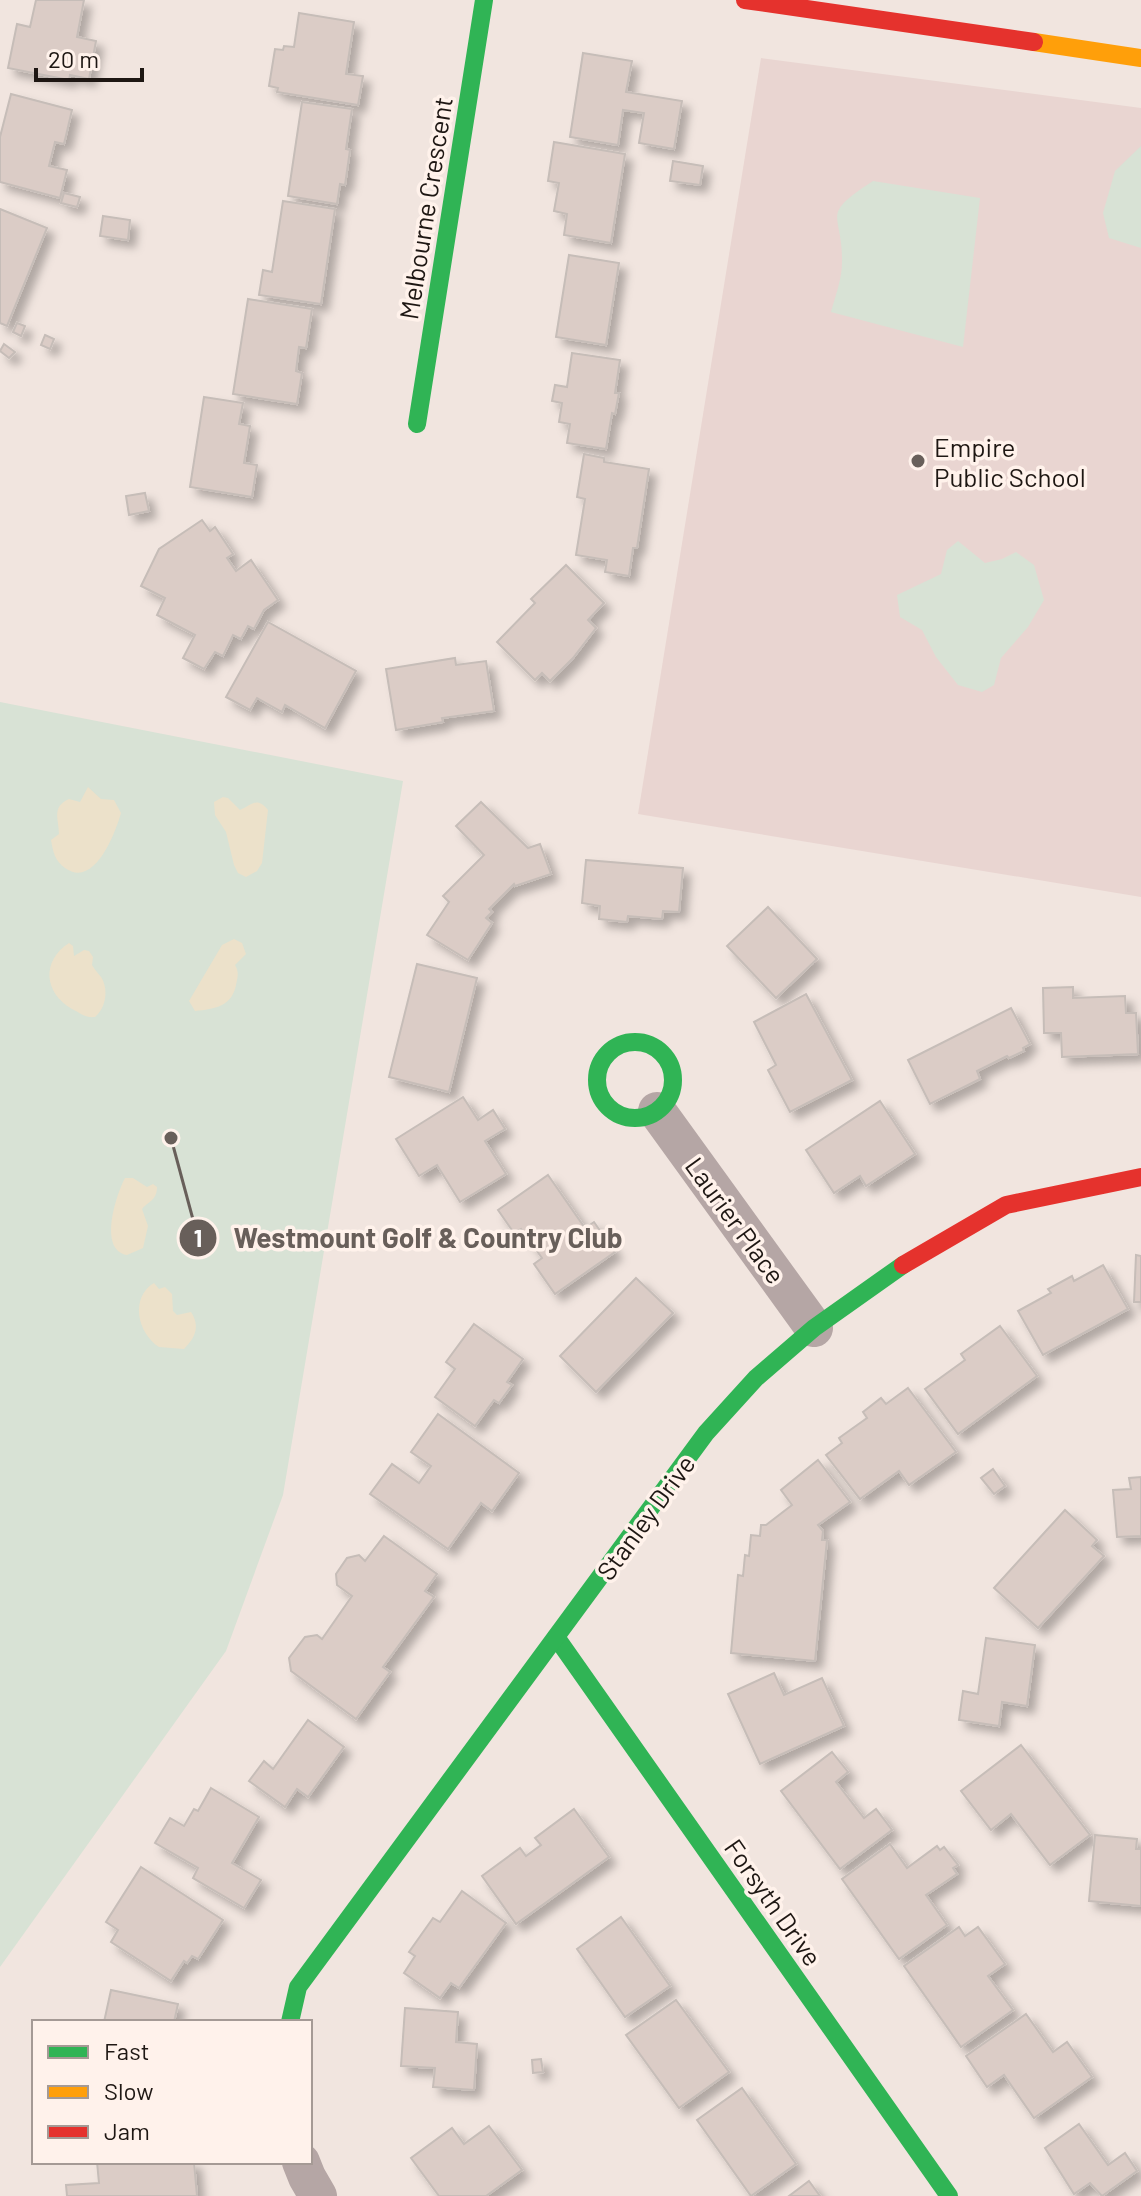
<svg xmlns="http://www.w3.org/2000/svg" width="1141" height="2196" font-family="Barlow,sans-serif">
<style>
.industrial{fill:#e9d5d1}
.green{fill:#d8e2d5}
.sand{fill:#ece1ca}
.building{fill:#dbccc6;stroke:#c6bdb8;stroke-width:2;filter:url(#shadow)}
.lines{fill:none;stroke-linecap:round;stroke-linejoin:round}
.street{stroke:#b5a6a5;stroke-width:38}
.fast{stroke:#30b455;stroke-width:18}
.slow{stroke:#ff9f0a;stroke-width:18}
.jam{stroke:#e5322d;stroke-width:18}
.poi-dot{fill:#685f5a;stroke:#fff2eb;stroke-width:3}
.labels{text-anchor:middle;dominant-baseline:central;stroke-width:7;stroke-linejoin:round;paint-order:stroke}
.street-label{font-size:26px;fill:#1e1713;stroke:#fff2eb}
.poi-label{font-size:26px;fill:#1e1713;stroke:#fff2eb;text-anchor:start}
.leader{fill:none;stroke:#685f5a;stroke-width:3}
.callout-dot{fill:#685f5a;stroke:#fff2eb;stroke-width:3}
.mark-label{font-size:24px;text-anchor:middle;font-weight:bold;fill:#fff}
.callout-label{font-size:28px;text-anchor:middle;font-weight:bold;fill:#685f5a;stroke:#fff2eb;stroke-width:7;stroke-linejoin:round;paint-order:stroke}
</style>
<defs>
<filter id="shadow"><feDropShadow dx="7" dy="7" stdDeviation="4" flood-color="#0004"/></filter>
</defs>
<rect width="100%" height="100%" fill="#f1e5df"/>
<path class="industrial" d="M761,58L1141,108V897L638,814Z"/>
<g class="green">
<path d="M1141,146V248L1109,238L1103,213L1115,171Z"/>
<path d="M873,181L980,198L963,347L831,312C835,297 842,279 842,263C843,211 818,217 873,181Z"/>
<path d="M958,541L985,563L1002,559L1016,552L1034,565L1044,600L1028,627L1001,658L994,685L982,692L958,685L936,657L922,630L900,617L897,595L941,574L947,550Z"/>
<path d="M0,702L403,781L283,1495L226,1651L0,1967Z"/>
</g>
<g class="sand">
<path d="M88,787L101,799L114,800L121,813C115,834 94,889 65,868C55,861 53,852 51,840L59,834C59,819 51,807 69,799L80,802Z"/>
<path d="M223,797L228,798L240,810C252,805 257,796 268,810L262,863L257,871L246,877L238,873L234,865L226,832L215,815L214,802Z"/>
<path d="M234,939L242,943L246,954L235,965C239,972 238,976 236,985C232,1006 215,1009 195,1011L189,1001L222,945Z"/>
<path d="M69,943L73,946L74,956L84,950L89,951L93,957L92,965C95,970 98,973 101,977C109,989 106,1008 95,1017C84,1018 81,1013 72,1009C44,993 41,961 69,943Z"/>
<path d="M125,1178H133L147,1187L153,1184L157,1187C157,1200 149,1201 142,1209L148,1226L143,1248L127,1255C98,1250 116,1195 125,1178Z"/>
<path d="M154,1283L159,1289L165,1287L172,1294L173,1311L177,1315L191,1312C200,1326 196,1337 184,1349L159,1347C137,1333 130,1297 154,1283Z"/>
</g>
<g class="building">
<path d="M36,0H84L77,37L96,41L89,79L70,75L69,80L8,68L17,24L30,27Z"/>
<path d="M299,13L354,22L346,74L363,76L358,105L277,92L278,88L269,86L275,49L283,50L284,46L294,47Z"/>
<path d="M583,53L632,61L626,92L682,101L674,149L639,143L644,113L623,110L618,145L570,137Z"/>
<path d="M11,94L72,110L64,144L55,142L49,166L67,170L60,198L0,182V137Z"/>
<path d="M302,102L352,109L346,149L350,150L345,185L340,184L337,204L288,196Z"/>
<path d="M554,142L625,154L611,243L564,235L567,214L554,211L559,183L548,181Z"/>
<path d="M673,161L703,166L700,185L670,181Z"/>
<path d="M64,193L80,197L77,207L61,203Z"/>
<path d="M283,201L335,209L321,304L259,295L263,270L272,272Z"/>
<path d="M0,209L47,228L7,326L0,323Z"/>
<path d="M103,216L130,220L128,240L100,236Z"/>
<path d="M569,255L619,263L606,345L556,337Z"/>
<path d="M248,299L312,309L306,348L299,347L296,371L302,373L297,404L233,394Z"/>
<path d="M17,323L25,326L21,336L13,332Z"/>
<path d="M45,335L54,339L50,349L41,345Z"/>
<path d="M4,344L15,352L9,358L0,351Z"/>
<path d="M572,353L620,360L615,393H619L615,414L612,413L606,449L567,443L570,424L559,422L562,403L552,401L555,385L567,387Z"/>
<path d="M204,397L243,403L239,424L250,426L244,463L257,465L252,497L190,487Z"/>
<path d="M584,454L604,458V462L649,469L637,548H633L629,576L605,572L607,560L576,555L585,499L577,497Z"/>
<path d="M145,493L149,511L129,515L126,496Z"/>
<path d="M202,520L210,531L215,527L233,554L227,558L236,571L251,560L278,600L264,610L254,629L248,626L241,639L233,635L223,656L215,652L204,669L183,658L195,635L157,615L165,598L141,586L159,549Z"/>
<path d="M566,565L604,603L588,620L596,628L573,658L550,681L542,673L535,680L497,642L535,603L531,599Z"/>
<path d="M268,622L356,671L325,728L285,705L282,712L257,698L250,710L226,697Z"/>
<path d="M455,658L456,665L486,661L494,711L442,718L443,722L396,730L386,669Z"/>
<path d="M481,802L528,848L540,844L551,874L515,886L514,884L489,909L492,912L486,918L492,923L468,960L427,935L449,902L443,896L484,855L456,826Z"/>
<path d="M586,860L683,868L679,912L663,911L662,919L628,916L627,922L599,919L600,906L582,903Z"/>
<path d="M768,907L817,959L776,998L727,946Z"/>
<path d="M417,964L477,978L449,1092L389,1077Z"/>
<path d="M1073,987V998L1125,996L1126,1013H1136L1138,1054L1062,1057L1061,1033H1044L1043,988Z"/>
<path d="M806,994L852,1080L790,1112L768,1070L776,1065L754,1022Z"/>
<path d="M1011,1008L1030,1044L1023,1048L1024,1051L1009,1058L1007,1056L977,1071L980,1079L930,1104L908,1060Z"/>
<path d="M463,1097L478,1120L493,1110L505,1129L485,1141L506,1174L460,1202L437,1165L419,1176L396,1139Z"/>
<path d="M880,1101L915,1154L866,1186L860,1176L834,1193L806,1150Z"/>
<path d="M548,1175L585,1228L594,1222L615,1252L555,1294L534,1264L542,1258L521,1229L514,1233L498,1210Z"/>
<path d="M1136,1255L1141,1256V1302H1134Z"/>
<path d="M1103,1265L1128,1309L1043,1355L1018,1311L1051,1293L1048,1289L1072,1276L1074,1281Z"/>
<path d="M636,1278L673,1313L596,1392L560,1356Z"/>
<path d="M474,1324L523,1359L507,1382L512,1385L499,1403L494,1400L475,1426L435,1397L455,1369L446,1362Z"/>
<path d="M1000,1326L1037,1376L958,1434L925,1389L965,1360L961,1354Z"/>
<path d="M908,1388L956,1452L909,1485L899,1471L860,1499L826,1455L842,1443L839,1438L867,1418L863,1412L881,1398L886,1404Z"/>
<path d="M438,1414L519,1473L492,1511L481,1503L448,1549L370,1494L392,1464L419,1483L431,1466L411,1452Z"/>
<path d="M818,1460L850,1502L818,1525L823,1531L822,1540H827L815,1661L731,1653L738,1575L743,1576L745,1555L749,1556L751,1535L760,1536L761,1525H766L792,1505L781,1490Z"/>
<path d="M993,1469L1005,1486L994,1494L981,1478Z"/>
<path d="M1141,1477V1536L1117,1537L1113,1490L1131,1489L1129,1478Z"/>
<path d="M1065,1510L1097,1540L1092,1546L1104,1556L1038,1628L994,1588Z"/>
<path d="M384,1536L437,1574L425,1591L434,1597L383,1667L390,1672L356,1719L291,1671L289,1658L305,1637L317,1635L322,1639L352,1596L337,1585L336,1574L347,1558L359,1555L365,1561Z"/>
<path d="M986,1638L1035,1645L1027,1706L1002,1702L999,1726L959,1720L963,1691L978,1694Z"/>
<path d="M774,1673L784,1695L822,1678L844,1726L760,1764L728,1694Z"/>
<path d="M308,1720L344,1747L308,1797L297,1789L285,1807L249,1781L264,1761L273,1769Z"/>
<path d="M1021,1745L1090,1835L1050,1865L1011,1814L991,1830L961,1791Z"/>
<path d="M832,1752L848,1772L836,1782L864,1818L876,1809L892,1830L840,1869L781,1791Z"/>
<path d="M211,1788L259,1817L232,1863L261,1880L244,1908L193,1878L198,1868L155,1843L170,1818L184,1826L194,1809L198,1811Z"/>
<path d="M574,1809L609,1857L516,1924L482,1876L520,1848L526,1856L541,1845L535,1838Z"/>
<path d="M1095,1835L1137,1839L1136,1849H1141V1906L1089,1901Z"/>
<path d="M890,1844L907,1868L937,1846L940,1850L944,1847L958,1865L953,1868L957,1874L926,1895L947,1925L899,1959L842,1879Z"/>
<path d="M141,1867L223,1920L198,1959L192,1956L187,1963L184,1961L171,1981L111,1942L118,1930L106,1922Z"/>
<path d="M462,1891L506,1923L459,1988L451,1983L440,1998L404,1973L415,1956L409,1952L433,1918L440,1922Z"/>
<path d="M621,1917L670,1986L625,2017L577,1949Z"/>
<path d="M959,1927L965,1936L978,1927L1005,1964L988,1976L1013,2010L961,2047L904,1966Z"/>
<path d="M111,1990L178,2004L174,2022H104Z"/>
<path d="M676,2000L729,2072L679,2108L626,2035Z"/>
<path d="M405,2008L458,2012L456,2042L477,2044L474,2090L433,2087L435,2068L401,2066Z"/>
<path d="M1026,2014L1053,2052L1067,2042L1092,2077L1034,2118L1004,2075L987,2087L966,2056Z"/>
<path d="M541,2059L543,2072L533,2073L532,2060Z"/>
<path d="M742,2088L796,2164L751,2196L697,2120Z"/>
<path d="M1079,2124L1108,2165L1125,2153L1137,2171L1102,2196L1090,2183L1074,2194L1045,2148Z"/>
<path d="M489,2126L522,2170L486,2196H439L411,2158L452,2128L464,2144Z"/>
<path d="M97,2162H194L197,2196H67L66,2185L99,2183Z"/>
<path d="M809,2181L820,2196H789Z"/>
</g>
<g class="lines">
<g class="street">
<path d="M657,1111L814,1328"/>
<path d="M301,2162L307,2177L318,2196"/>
</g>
<g class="fast">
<path d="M417,424L484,0"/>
<circle cx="635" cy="1080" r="38"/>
<path d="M556,1637L949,2196"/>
<path d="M290,2022L298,1987L706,1433L756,1378L814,1328L903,1265"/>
</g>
<path class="slow" d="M1034,42L1141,58"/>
<g class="jam">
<path d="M745,0L1034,42"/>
<path d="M903,1265L1006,1205L1141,1177"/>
</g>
</g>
<circle class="poi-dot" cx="918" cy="461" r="8"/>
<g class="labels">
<g class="street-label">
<text transform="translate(425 208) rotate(-81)">Melbourne Crescent</text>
<text transform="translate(736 1220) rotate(54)">Laurier Place</text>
<text transform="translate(645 1517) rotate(-54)">Stanley Drive</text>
<text transform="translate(774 1902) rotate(55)">Forsyth Drive</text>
</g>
<g class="poi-label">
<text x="934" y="446">Empire<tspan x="934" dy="30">Public School</tspan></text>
</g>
</g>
<path class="leader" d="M171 1138L198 1238"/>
<g class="callout-dot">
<circle cx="171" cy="1138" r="8"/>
<circle cx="198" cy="1238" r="20"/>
</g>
<g class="mark-label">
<text x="198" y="1247">1</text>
</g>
<g class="callout-label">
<text x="428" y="1248">Westmount Golf &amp; Country Club</text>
</g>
<rect x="32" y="2020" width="280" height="144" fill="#fff2eb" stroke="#a59a95" stroke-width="2"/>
<rect x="48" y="2046" width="40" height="12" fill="#30b455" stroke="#a59a95" stroke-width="2"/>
<text x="104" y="2060" font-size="24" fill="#1e1713">Fast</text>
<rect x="48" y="2086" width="40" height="12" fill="#ff9f0a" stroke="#a59a95" stroke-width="2"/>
<text x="104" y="2100" font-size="24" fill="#1e1713">Slow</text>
<rect x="48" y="2126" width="40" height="12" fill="#e5322d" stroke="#a59a95" stroke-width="2"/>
<text x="104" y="2140" font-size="24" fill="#1e1713">Jam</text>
<path d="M36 68v12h106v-12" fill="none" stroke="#1e1713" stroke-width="4"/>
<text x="48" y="68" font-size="24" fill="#1e1713" stroke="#fff2eb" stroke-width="6" paint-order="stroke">20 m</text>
</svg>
